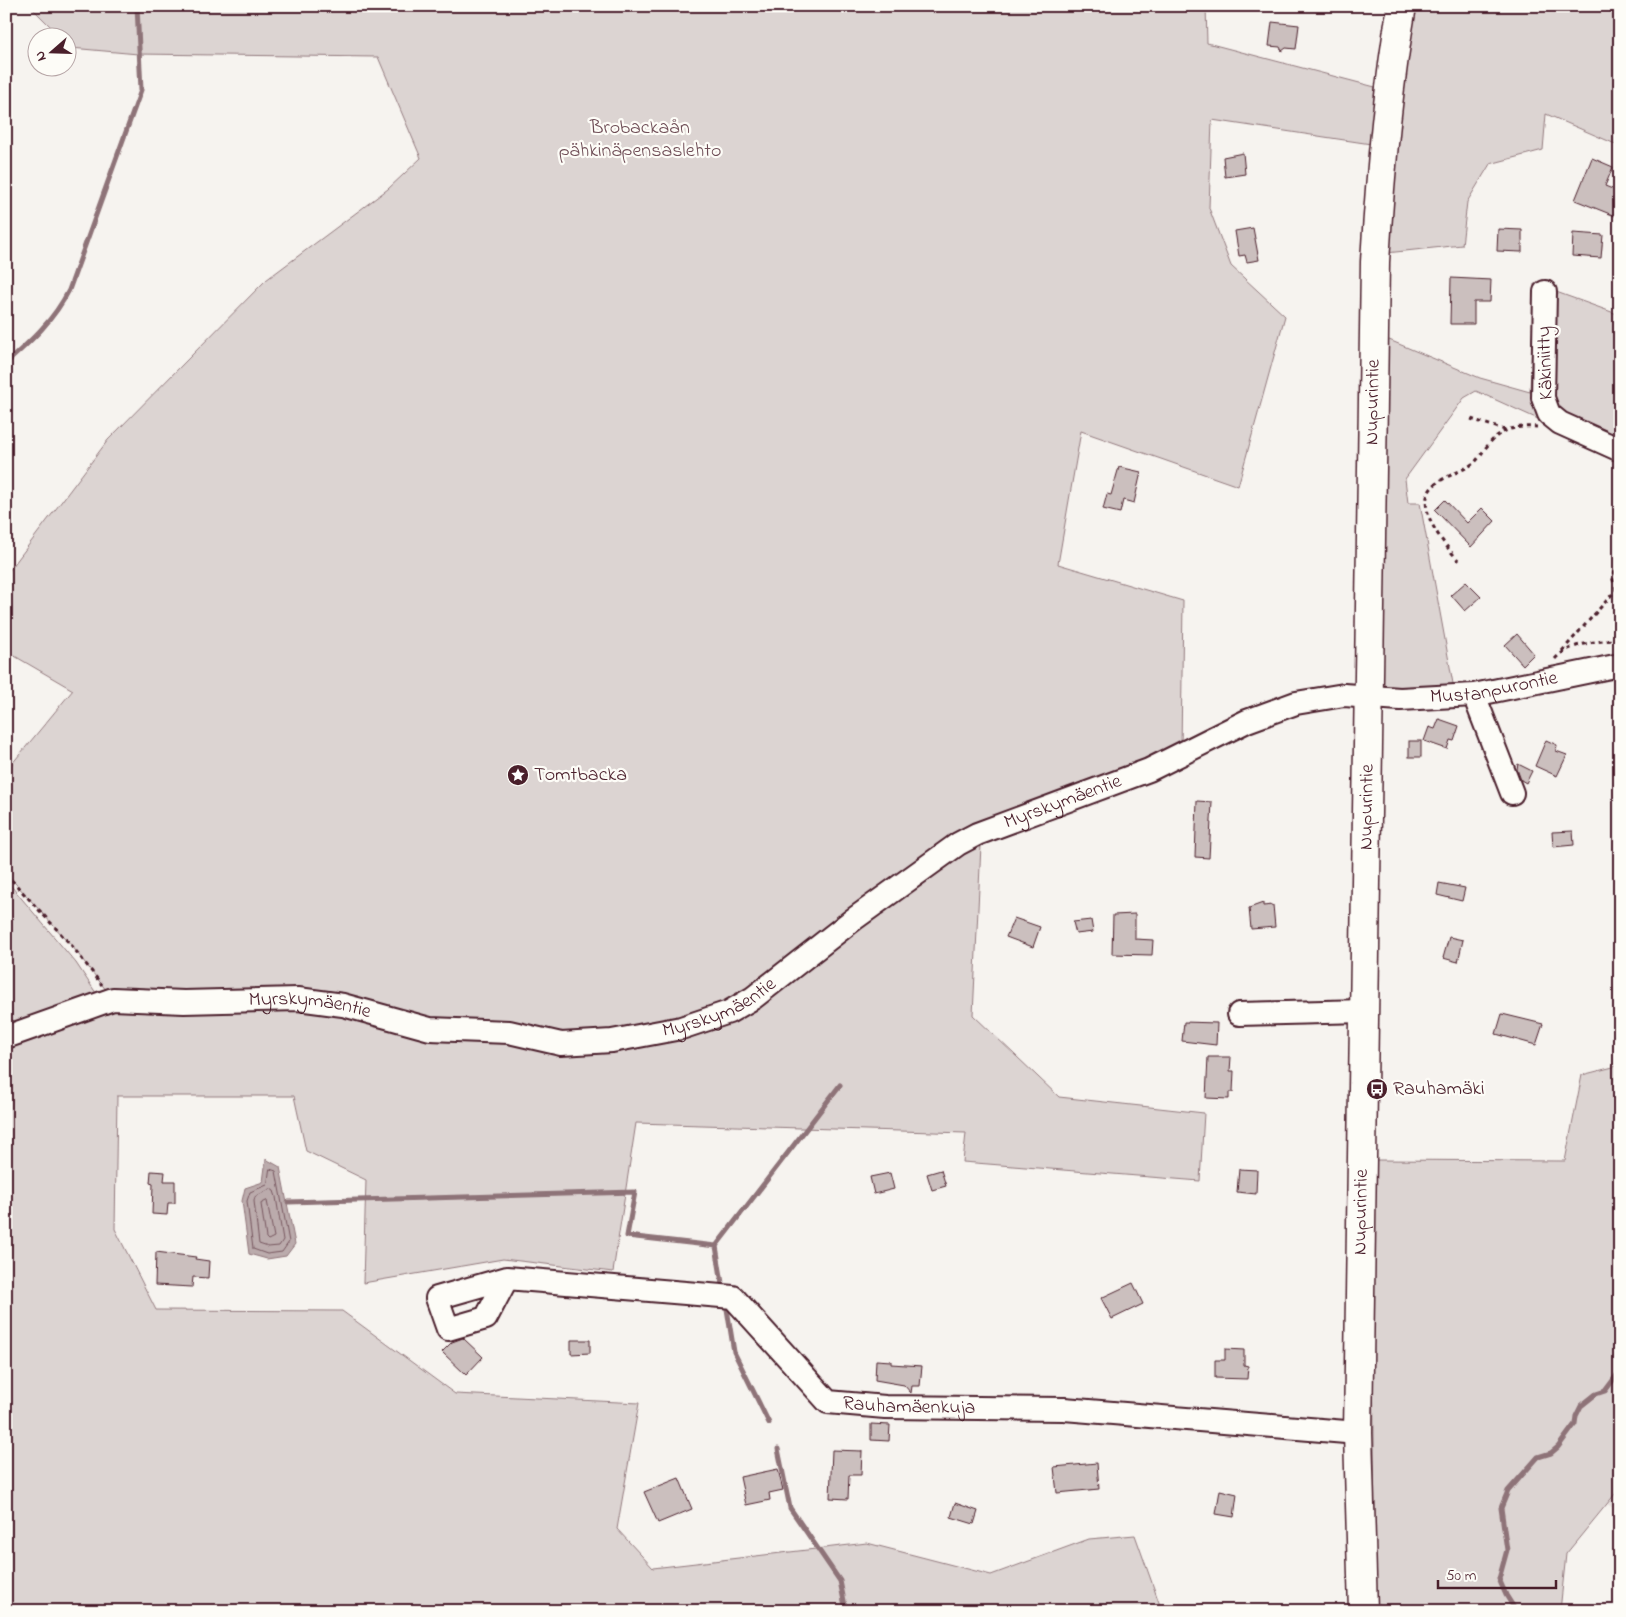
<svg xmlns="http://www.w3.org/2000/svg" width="1626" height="1617" font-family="'Indie Flower',sans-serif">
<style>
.built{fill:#e9e3e0}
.green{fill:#dcd4d2;stroke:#937a7e}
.water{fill:#bbabac;stroke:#8e7378}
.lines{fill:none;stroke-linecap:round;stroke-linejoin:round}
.shore{stroke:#77575f;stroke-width:1}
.stream{stroke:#8e7378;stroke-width:5}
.building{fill:#cbbfbe;stroke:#4a1f2b}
.minor-casing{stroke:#4a1f2b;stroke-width:26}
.major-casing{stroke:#4a1f2b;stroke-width:31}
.path{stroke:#4a1f2b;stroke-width:3;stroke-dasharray:4 4;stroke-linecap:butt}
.minor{stroke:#fdfcf7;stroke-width:22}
.major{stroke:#fdfcf7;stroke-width:28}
.labels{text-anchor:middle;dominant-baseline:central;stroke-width:4.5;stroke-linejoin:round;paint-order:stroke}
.park-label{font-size:20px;fill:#6e4c55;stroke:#fdfcf7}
.street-label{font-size:20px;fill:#4a1f2b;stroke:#fdfcf7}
.poi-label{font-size:20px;fill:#4a1f2b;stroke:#fdfcf7;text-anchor:start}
</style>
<rect width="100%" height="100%" fill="#f6f3ef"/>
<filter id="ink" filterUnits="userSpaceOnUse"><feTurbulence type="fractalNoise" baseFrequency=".02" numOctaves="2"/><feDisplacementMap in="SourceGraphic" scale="10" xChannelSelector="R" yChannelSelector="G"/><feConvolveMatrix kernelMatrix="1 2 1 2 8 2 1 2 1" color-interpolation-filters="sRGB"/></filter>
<g filter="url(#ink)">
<path class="built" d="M1620,1488V1513L1607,1504Z"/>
<g class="green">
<path d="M30,6H1206L1207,43L1375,87L1371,144L1212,120L1209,208L1231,266L1285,316L1238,486L1081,431L1058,564L1183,601L1181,749L986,818L981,845L973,1015L1059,1097L1204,1113L1200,1181L963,1162L966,1133L636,1123L613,1272L503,1259L363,1283L366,1180L306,1151L294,1096H117L115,1229L156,1310L342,1311L455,1394L639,1403L617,1529L653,1568L867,1543L991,1575L1089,1539L1135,1535L1162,1611H6V880L76,963L102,1002L113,999L72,946L6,873V771L73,690L6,651V575L108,440L266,280L388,189L421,158L378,57L138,54L71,48L68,44V38L61,37Z"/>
<path d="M1415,6H1620V146L1546,114L1543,150L1490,164L1467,202L1462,245L1386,253L1394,153Z"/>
<path d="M1534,284L1620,315V456L1476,391L1464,398L1405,479L1408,503H1420L1454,689L1385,691L1376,677L1382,337L1480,378L1530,392Z"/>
<path d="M1617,1066H1620V1488L1566,1554L1560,1611H1376L1372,1263L1375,1160L1565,1161L1582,1075Z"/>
</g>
<path class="water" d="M266,1159L280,1167L295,1244L286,1256L267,1259L249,1254L242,1201L245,1188L263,1182Z"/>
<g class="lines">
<g class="shore">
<path d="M270,1169L276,1171L289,1242L282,1252L267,1254L253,1249L247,1201L250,1192L267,1185Z"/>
<path d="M271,1189L274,1191L276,1197L283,1240L279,1246L268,1247L259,1244L254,1201L255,1197Z"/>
<path d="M267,1201L274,1237L268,1240L266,1238L261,1204Z"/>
</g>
<g class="stream">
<path d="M6,363C31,341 54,320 69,290L141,90L137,6"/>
<path d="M288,1202L635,1192L627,1236L716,1246L722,1283"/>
<path d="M716,1246L840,1085"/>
<path d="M727,1309L734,1352L769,1423"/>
<path d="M778,1449L790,1508L840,1581L846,1611"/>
<path d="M1516,1611L1506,1595L1499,1579L1507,1550L1501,1508L1508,1491L1538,1457L1551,1453L1558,1447L1575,1424L1576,1416L1581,1406L1596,1394L1605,1391L1620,1371"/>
</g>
</g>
<g class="building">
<path d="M1272,22L1299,25L1296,49L1286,48L1282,51L1280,47L1269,46Z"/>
<path d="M1243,153L1245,174L1225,177L1223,157Z"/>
<path d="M1592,158L1613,167L1605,186L1620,192V218L1575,200Z"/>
<path d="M1253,228L1259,260L1247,262L1245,255L1239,256L1235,231Z"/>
<path d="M1498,229L1522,230V252L1497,251Z"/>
<path d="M1573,233L1603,235L1601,258L1572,256Z"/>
<path d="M1451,278L1491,280L1490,302H1474V324H1450Z"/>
<path d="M1119,467L1141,472L1134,503L1123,500L1120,513L1103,509L1107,494L1111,495Z"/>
<path d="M1445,500L1467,523L1482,508L1495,521L1471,547L1435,510Z"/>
<path d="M1466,582L1481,597L1465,611L1451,595Z"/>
<path d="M1517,634L1534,654L1523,665L1505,645Z"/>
<path d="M1439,719L1459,726L1454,741L1450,740L1447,749L1424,741L1429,727L1435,729Z"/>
<path d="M1546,740L1557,745L1556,751L1567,755L1557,776L1535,766Z"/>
<rect x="1409" y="741" width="12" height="16"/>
<path d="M1518,764L1532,771L1526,783L1521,780L1517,769Z"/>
<path d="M1197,801L1212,802L1209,858L1195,857Z"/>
<path d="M1573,831L1574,845L1553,847L1552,832Z"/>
<path d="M1439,883L1465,888L1462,901L1437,895Z"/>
<path d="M1263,903V906L1273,905L1275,927L1251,929L1249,908Z"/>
<path d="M1135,914V939L1153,940L1152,955L1112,954L1113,915Z"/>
<path d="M1014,918L1040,927L1033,947L1006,937Z"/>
<path d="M1091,920L1093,932L1076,934L1073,922Z"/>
<path d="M1449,937L1463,940L1458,962L1443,958Z"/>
<path d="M1502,1014L1543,1024L1536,1045L1496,1034Z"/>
<path d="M1184,1022L1217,1023L1216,1045L1182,1041Z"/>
<path d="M1208,1057H1231L1230,1071H1234L1233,1092H1229V1099L1206,1098Z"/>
<path d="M1239,1169L1257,1170L1256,1194L1237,1192Z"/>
<path d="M941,1170L946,1186L932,1190L927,1174Z"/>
<path d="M151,1171L165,1172L164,1181H175V1203H168L167,1215L152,1214L153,1184L150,1183Z"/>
<path d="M890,1173L894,1189L874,1194L870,1177Z"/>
<path d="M156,1252L196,1257L195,1259L209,1261L208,1278L193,1277L192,1287L155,1285Z"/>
<path d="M1133,1283L1143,1304L1112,1319L1101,1298Z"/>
<path d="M463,1338L483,1357L466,1375L442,1352L452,1342Z"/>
<path d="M571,1340H590V1353L571,1354Z"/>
<path d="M1225,1349L1244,1350V1365L1248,1366L1247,1379L1215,1378V1360H1225Z"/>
<path d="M876,1360L891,1361V1364L922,1366L920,1386H912L911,1393L904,1385L875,1380Z"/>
<path d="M871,1424L890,1425L889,1441L871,1440Z"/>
<path d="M832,1450L862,1451L861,1475H849L848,1499L830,1498Z"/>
<path d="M1097,1463L1099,1489L1057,1493L1054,1467Z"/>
<path d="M778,1469L783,1490L769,1493L770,1500L746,1505L740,1477Z"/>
<path d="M679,1478L692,1509L658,1523L644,1492Z"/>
<path d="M1220,1490L1237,1494L1234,1517L1216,1514Z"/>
<path d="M955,1503L978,1511L974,1524L951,1517Z"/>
</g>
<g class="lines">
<g class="minor-casing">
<g id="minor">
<path d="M1545,292L1543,398L1549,414L1560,423L1620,450"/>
<path d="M1474,695L1512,793"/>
<path d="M1239,1014L1364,1011"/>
<path id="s1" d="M6,1037L113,999L184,1002L298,999L343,1005L430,1029L509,1032L561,1044L612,1041L681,1028L729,1012L753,998L854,919L958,844L977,834L1149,770L1247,721L1296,703L1344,695L1400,699L1474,695L1620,665"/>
<path id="s2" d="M507,1278L486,1318L448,1329L437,1298L507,1278L733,1297L828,1402L885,1407L1064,1409L1358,1433"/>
</g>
</g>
<g class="major-casing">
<g id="major">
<path id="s3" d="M1363,1611L1358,1433L1375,262C1380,176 1387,91 1402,6"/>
</g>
</g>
<g class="path">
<path d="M1471,419L1505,430"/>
<path d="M1459,561C1443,543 1409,503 1437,483C1449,474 1464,471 1475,462C1480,457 1484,449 1489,444C1501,428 1518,426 1537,427"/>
<path d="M1620,565L1612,576L1616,590L1620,591"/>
<path d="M1562,651L1616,590"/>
<path d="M1555,659C1570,642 1599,642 1620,639"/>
<path d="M6,874L72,946L102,985"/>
</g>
<use href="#minor" class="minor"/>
<use href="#major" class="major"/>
</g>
</g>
<defs>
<g id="sight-disc" transform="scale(1.125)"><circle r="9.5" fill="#4a1f2b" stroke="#fdfcf7"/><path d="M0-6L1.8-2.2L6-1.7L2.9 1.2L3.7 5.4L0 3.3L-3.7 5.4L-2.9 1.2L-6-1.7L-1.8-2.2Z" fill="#fff"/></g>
<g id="bus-disc" transform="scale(1.125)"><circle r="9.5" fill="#4a1f2b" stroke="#fdfcf7"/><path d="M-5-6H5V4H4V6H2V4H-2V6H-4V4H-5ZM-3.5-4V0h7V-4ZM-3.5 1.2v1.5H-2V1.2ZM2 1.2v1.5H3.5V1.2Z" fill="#fff"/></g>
</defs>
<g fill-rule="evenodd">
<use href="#sight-disc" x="518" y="775"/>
<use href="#bus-disc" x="1377" y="1089"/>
</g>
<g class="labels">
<g class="park-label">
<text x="640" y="128">Brobackaån<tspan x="640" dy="23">pähkinäpensaslehto</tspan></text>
</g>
<g class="street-label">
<text transform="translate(1546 363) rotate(-92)">Käkiniitty</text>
<text stroke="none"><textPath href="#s3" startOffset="1209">Nupurintie</textPath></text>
<text stroke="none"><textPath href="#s1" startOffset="1589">Mustanpurontie</textPath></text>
<text stroke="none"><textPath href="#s1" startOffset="1136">Myrskymäentie</textPath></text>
<text stroke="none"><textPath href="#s3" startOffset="804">Nupurintie</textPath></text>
<text stroke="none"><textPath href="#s1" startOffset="731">Myrskymäentie</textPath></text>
<text stroke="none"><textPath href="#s1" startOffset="311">Myrskymäentie</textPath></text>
<text stroke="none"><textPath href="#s3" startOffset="399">Nupurintie</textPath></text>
<text stroke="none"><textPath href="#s2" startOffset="640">Rauhamäenkuja</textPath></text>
</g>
<g class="poi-label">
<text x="534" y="775">Tomtbacka</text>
<text x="1393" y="1089">Rauhamäki</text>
</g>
</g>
<rect width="1626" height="1617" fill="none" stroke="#fdfcf7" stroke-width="25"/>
<rect x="12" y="12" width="1601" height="1592" fill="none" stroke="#4a1f2b" stroke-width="2" filter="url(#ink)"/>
<g transform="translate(52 52) rotate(250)"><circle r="24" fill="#fdfcf7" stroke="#b5a4a5"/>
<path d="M0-4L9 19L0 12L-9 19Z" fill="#4a1f2b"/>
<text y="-8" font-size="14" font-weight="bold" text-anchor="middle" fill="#4a1f2b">N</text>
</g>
<path d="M1438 1580v8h118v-8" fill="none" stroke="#4a1f2b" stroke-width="2.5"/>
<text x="1446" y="1580" font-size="15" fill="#4a1f2b" stroke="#fdfcf7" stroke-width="4" paint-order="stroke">50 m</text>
</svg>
